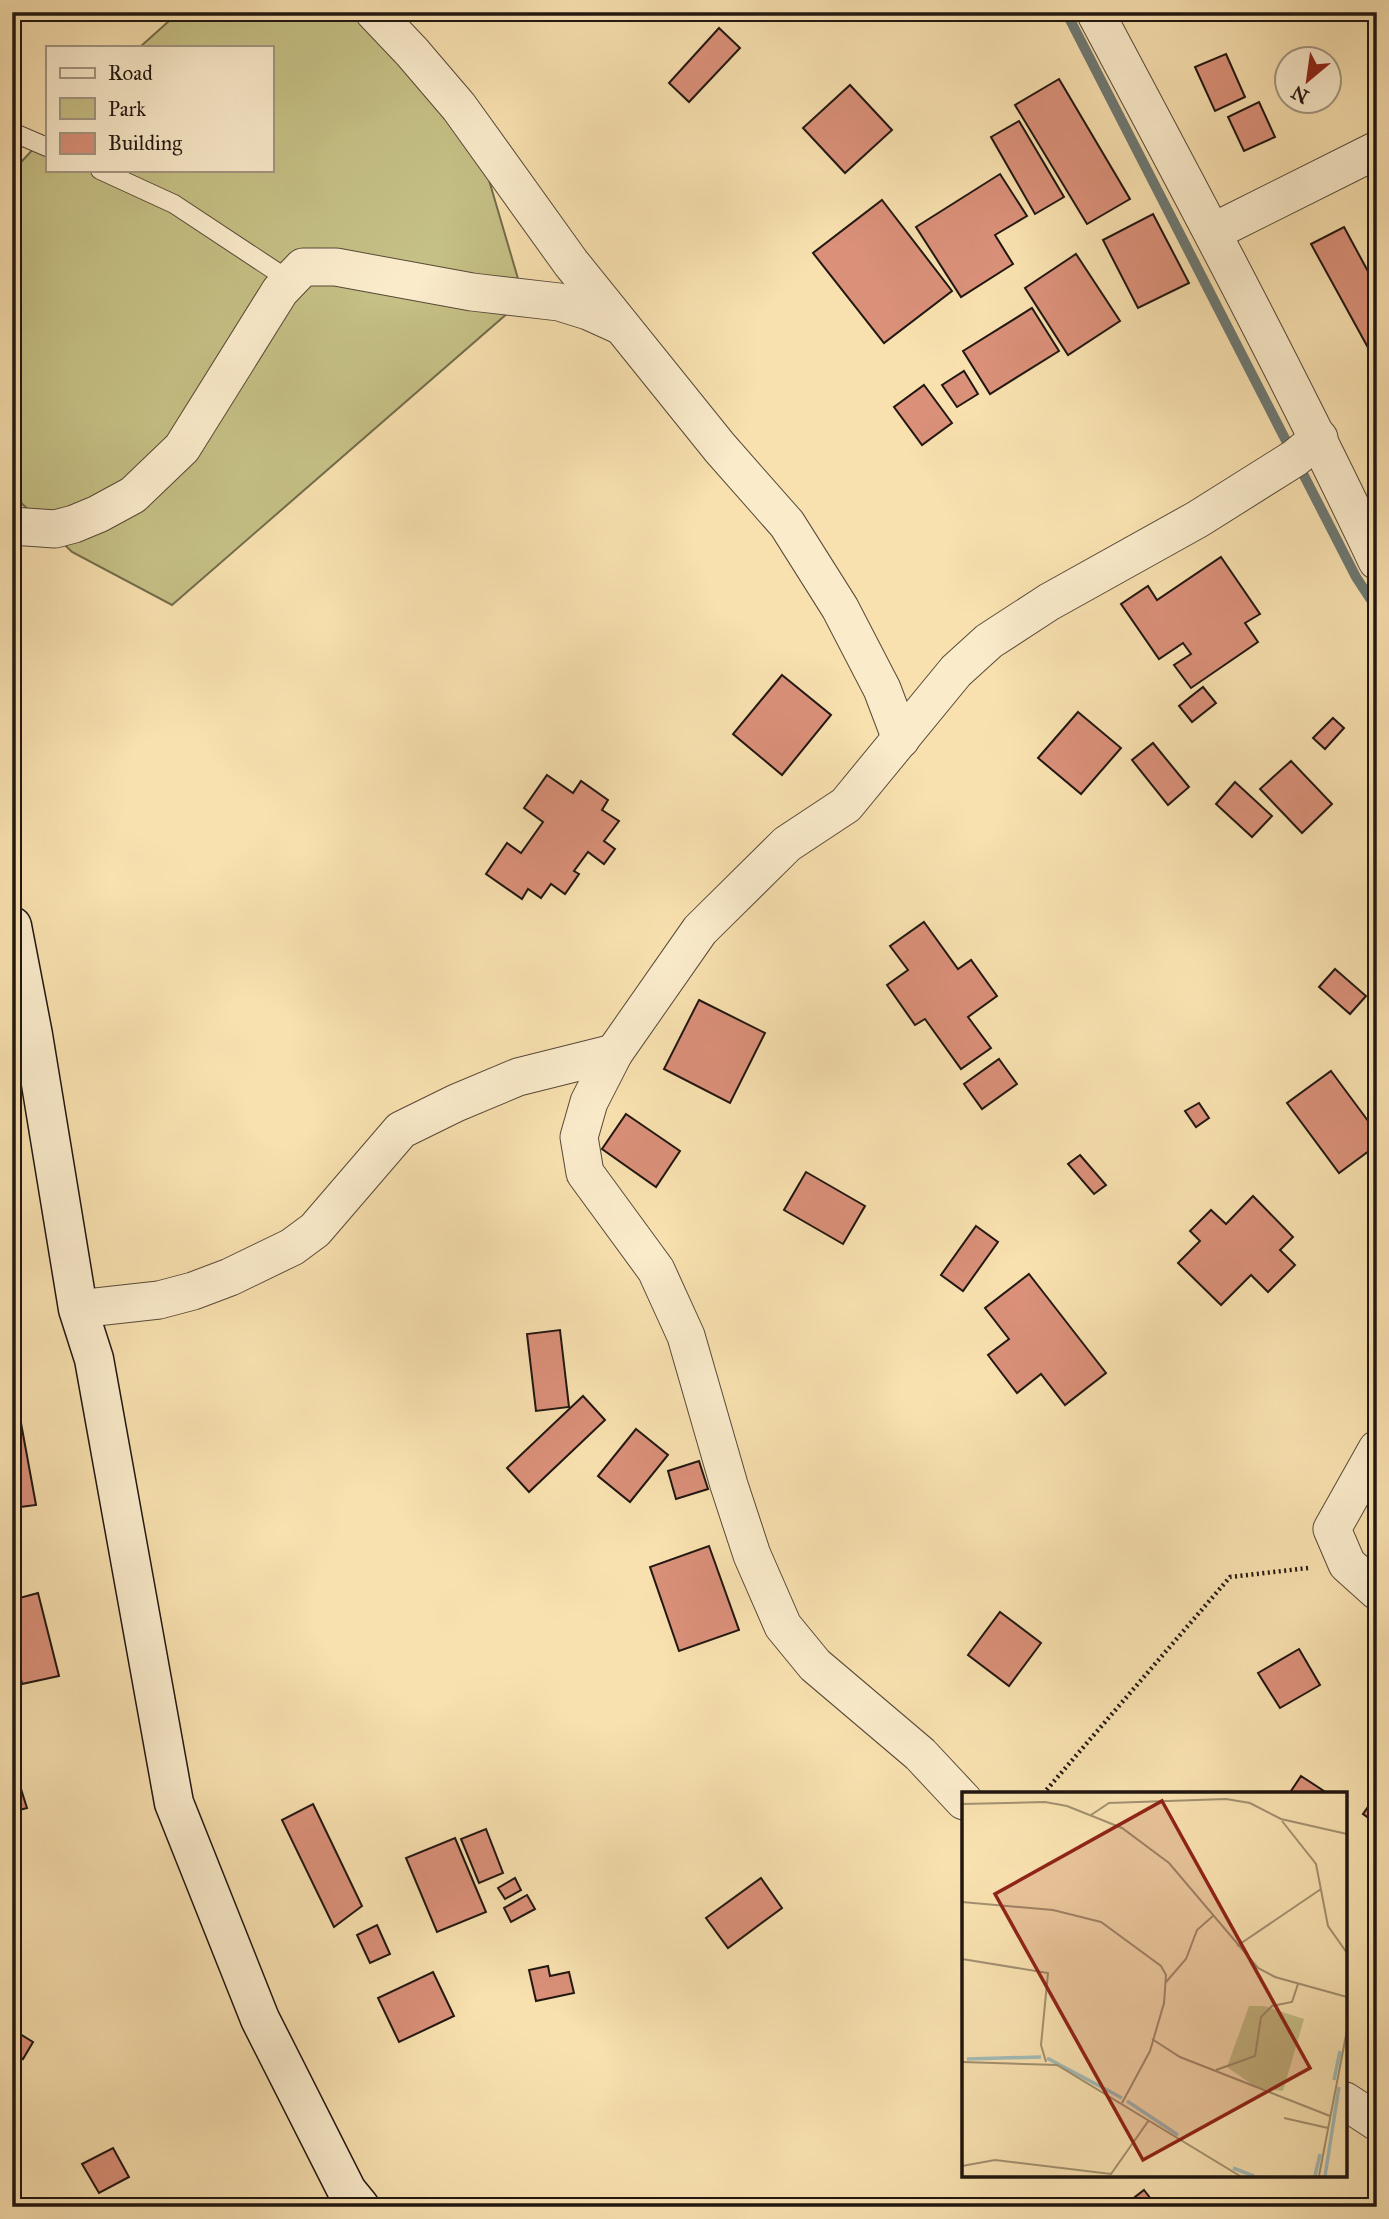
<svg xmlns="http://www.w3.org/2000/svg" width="1389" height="2219" font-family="'IM FELL Great Primer',serif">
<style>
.green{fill:#c5c085;stroke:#736c4b;stroke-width:2}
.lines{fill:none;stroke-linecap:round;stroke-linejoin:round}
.stream{stroke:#6e7974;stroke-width:10}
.building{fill:#da9079;stroke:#211711;stroke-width:2}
.lane-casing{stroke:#574938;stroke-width:20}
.street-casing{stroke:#574938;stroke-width:39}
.secondary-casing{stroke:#211711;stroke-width:41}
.path{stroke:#211711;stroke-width:4.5;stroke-dasharray:2 3.5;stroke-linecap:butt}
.lane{stroke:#faebcb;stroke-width:18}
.street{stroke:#faebcb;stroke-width:37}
.secondary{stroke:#faebcb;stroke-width:38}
.inset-river{fill:none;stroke:#a2bab6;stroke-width:3.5}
.inset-road{fill:none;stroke:#a29070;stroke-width:2}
.view{fill:#8f2418;fill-opacity:0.15;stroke:#8f2418;stroke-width:3.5}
.inset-edge{fill:none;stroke:#211711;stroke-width:3.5}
</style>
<rect width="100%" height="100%" fill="#f8e0af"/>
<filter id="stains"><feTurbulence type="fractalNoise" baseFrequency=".00286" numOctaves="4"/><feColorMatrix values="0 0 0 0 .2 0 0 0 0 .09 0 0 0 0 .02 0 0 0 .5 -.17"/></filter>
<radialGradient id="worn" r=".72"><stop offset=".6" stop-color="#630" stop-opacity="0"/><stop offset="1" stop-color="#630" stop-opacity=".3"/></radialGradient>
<path class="green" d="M179,12H346L409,58L486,170L524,299L172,605L72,552L12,494V172L47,134V170H271V47H140Z"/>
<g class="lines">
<path class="stream" d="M1066,12L1356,577L1377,609"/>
</g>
<g class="building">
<path d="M719,28L740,48L689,102L669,83Z"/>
<path d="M1226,54L1245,97L1215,111L1195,67Z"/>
<path d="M1059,79L1130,199L1087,224L1015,105Z"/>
<path d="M850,85L892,130L845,173L803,128Z"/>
<path d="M1259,102L1275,137L1244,151L1228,117Z"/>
<path d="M1019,121L1064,197L1035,214L991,137Z"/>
<path d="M1000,174L1027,216L995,235L1013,264L961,297L916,227Z"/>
<path d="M882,200L952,291L884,343L813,253Z"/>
<path d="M1153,214L1189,283L1138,308L1103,240Z"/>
<path d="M1344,227L1377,288V364L1311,244Z"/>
<path d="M1076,254L1120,321L1068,355L1025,288Z"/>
<path d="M1032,308L1059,351L990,394L963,351Z"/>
<path d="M964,371L978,394L957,407L942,385Z"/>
<path d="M924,385L952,423L922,445L894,407Z"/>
<path d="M1221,557L1260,614L1245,623L1258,642L1191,688L1174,665L1191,654L1183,643L1159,659L1121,604L1148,586L1157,600Z"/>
<path d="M782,675L831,715L782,775L733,734Z"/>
<path d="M1203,687L1216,703L1192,722L1179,706Z"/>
<path d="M1078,712L1121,748L1081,794L1038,758Z"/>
<path d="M1333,718L1344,728L1325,749L1313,738Z"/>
<path d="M1153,743L1189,787L1168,805L1132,760Z"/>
<path d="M1291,761L1332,804L1302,833L1260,789Z"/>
<path d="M547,775L573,793L581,781L608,800L602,810L619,821L604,841L615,849L604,864L588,852L574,871L579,874L565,894L551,884L541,898L528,889L522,899L486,874L507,843L521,853L543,822L524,808Z"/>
<path d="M1235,782L1272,816L1252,837L1216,804Z"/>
<path d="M924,922L958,969L971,960L997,996L968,1017L991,1048L961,1069L925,1019L915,1025L887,985L908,970L890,946Z"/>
<path d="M1335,969L1366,996L1350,1014L1319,987Z"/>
<path d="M699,1000L765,1033L730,1103L664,1069Z"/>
<path d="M999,1059L1017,1084L982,1109L964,1084Z"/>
<path d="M1331,1071L1377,1133V1145L1339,1173L1287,1103Z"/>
<path d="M1199,1103L1209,1118L1196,1127L1185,1111Z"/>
<path d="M626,1114L680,1151L656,1187L602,1149Z"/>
<path d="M1080,1155L1106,1185L1094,1194L1068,1164Z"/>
<path d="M806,1172L865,1206L843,1244L784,1210Z"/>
<path d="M1253,1196L1293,1237L1280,1250L1295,1265L1268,1292L1251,1275L1221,1305L1178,1263L1200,1241L1190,1231L1211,1210L1226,1224Z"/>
<path d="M976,1226L998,1242L963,1291L941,1275Z"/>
<path d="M1029,1274L1106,1373L1065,1405L1041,1374L1017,1393L988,1355L1009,1339L985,1308Z"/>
<path d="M560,1330L569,1407L536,1411L527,1334Z"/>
<path d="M583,1396L605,1420L529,1492L507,1468Z"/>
<path d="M21,1423L36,1505L12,1508V1424Z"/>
<path d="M636,1429L668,1455L630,1502L598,1476Z"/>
<path d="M699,1461L708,1489L676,1499L668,1471Z"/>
<path d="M709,1546L739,1630L679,1651L650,1567Z"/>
<path d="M38,1593L59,1676L22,1684L12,1643V1600Z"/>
<path d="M1000,1612L1041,1643L1009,1686L968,1655Z"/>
<path d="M1299,1649L1320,1685L1280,1708L1258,1673Z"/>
<path d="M15,1770L27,1808L12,1812V1771Z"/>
<path d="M1301,1776L1327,1793V1794H1289Z"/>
<path d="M1377,1794V1824L1363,1814Z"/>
<path d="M313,1804L362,1906L334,1927L282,1820Z"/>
<path d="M486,1829L503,1873L479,1883L461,1839Z"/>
<path d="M455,1838L486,1912L437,1932L406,1858Z"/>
<path d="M515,1878L521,1890L505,1899L498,1888Z"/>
<path d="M761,1878L782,1908L728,1948L706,1918Z"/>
<path d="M527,1895L535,1909L511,1922L504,1908Z"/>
<path d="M377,1925L390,1954L370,1963L357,1935Z"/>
<path d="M548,1966L550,1976L569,1972L574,1993L536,2001L529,1970Z"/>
<path d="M433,1972L454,2016L399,2042L378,1998Z"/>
<path d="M12,2029L33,2042L23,2059L12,2052Z"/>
<path d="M113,2148L129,2177L99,2193L82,2164Z"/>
<path d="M1144,2190L1157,2207H1122Z"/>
</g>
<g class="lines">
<g class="lane-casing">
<g id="lane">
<path d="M12,132L47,147"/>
<path d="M100,170L174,204L289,280"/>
</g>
</g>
<g class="street-casing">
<g id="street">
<path d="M374,12L412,52L459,107L571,263L720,448L787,524L840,608L882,689L901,739"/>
<path d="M1095,12C1192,194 1289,375 1377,561"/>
<path d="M1213,232L1377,150"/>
<path d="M12,526L55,529L74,524L98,514L133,495L182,448L280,291L303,267H336L472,292L559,302L588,311L619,325"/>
<path d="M78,1309L159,1300L193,1291L230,1277L292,1247L315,1230L401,1130L456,1103L518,1077L614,1053"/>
<path d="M1377,1449L1332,1529L1347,1564L1377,1591"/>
<path d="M964,1801L920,1754L815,1665L783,1626L752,1555L729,1485L686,1336L656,1270L585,1173L579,1137L589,1102L614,1053L700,930L787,844L846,805L956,671L989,641L1049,602L1198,519L1295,458L1319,438"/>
<path d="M1345,2101L1377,2122"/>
</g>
</g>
<g class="secondary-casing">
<path id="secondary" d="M12,926L33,1035L78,1309L94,1359L174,1803L260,2019L347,2191L360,2207"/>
</g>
<path class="path" d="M1043,1794L1230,1577L1308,1568"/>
<use href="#lane" class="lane"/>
<use href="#street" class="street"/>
<use href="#secondary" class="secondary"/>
</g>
<g transform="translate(962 1792)">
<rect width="385" height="385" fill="#f8e0af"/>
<path d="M287,214H302L342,227L321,299L295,296L265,275Z" fill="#c5c085"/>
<path class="inset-river" d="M85,266L160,306M5,267L79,265M372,288L378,259M165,309L216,343M271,376L292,384M353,384L358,362M363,384L377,295"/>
<path class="inset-road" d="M0,12L83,10L105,14L160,36L207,71L296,176L313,185L385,205M129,23L147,11L264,7L288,11L319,27L385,42M320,29L354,72L366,134L385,161M0,110L91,118L139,130L199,174L204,183L202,211L188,259L160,311M275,154L359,97M0,167L86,181L79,253L84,270M204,190L224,167L235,138L251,124M190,247L218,265L368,324M0,270L95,273L278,384M254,278L293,264L299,225L310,214L330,210L336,192M322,326L366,336M0,374L33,368L149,382L187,328M357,384L385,238"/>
<path class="view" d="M200,9L348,276L181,368L33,102Z"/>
<rect width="385" height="385" class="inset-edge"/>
</g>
<rect width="1389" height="2219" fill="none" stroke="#f8e0af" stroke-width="42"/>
<rect x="14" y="14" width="1361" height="2191" fill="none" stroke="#211711" stroke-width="3.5"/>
<rect x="21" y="21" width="1347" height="2177" fill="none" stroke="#211711" stroke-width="2"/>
<rect x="46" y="46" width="228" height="126" fill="#faebcb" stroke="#a39681" stroke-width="2"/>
<rect x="60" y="68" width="35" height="10" fill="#faebcb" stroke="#a39681" stroke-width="2"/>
<text x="108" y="80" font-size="21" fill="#211711">Road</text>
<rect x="60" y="98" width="35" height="21" fill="#c5c085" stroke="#a39681" stroke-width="2"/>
<text x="108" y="116" font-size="21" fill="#211711">Park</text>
<rect x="60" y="133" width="35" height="21" fill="#da9079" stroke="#a39681" stroke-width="2"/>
<text x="108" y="150" font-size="21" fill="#211711">Building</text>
<g transform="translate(1308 80) rotate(209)"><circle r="33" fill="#faebcb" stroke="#a39681" stroke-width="2"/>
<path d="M0-5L12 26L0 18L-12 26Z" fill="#8f2418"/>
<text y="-10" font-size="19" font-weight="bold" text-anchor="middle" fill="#211711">N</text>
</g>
<rect width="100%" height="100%" filter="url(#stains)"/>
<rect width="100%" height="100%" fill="url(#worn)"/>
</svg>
